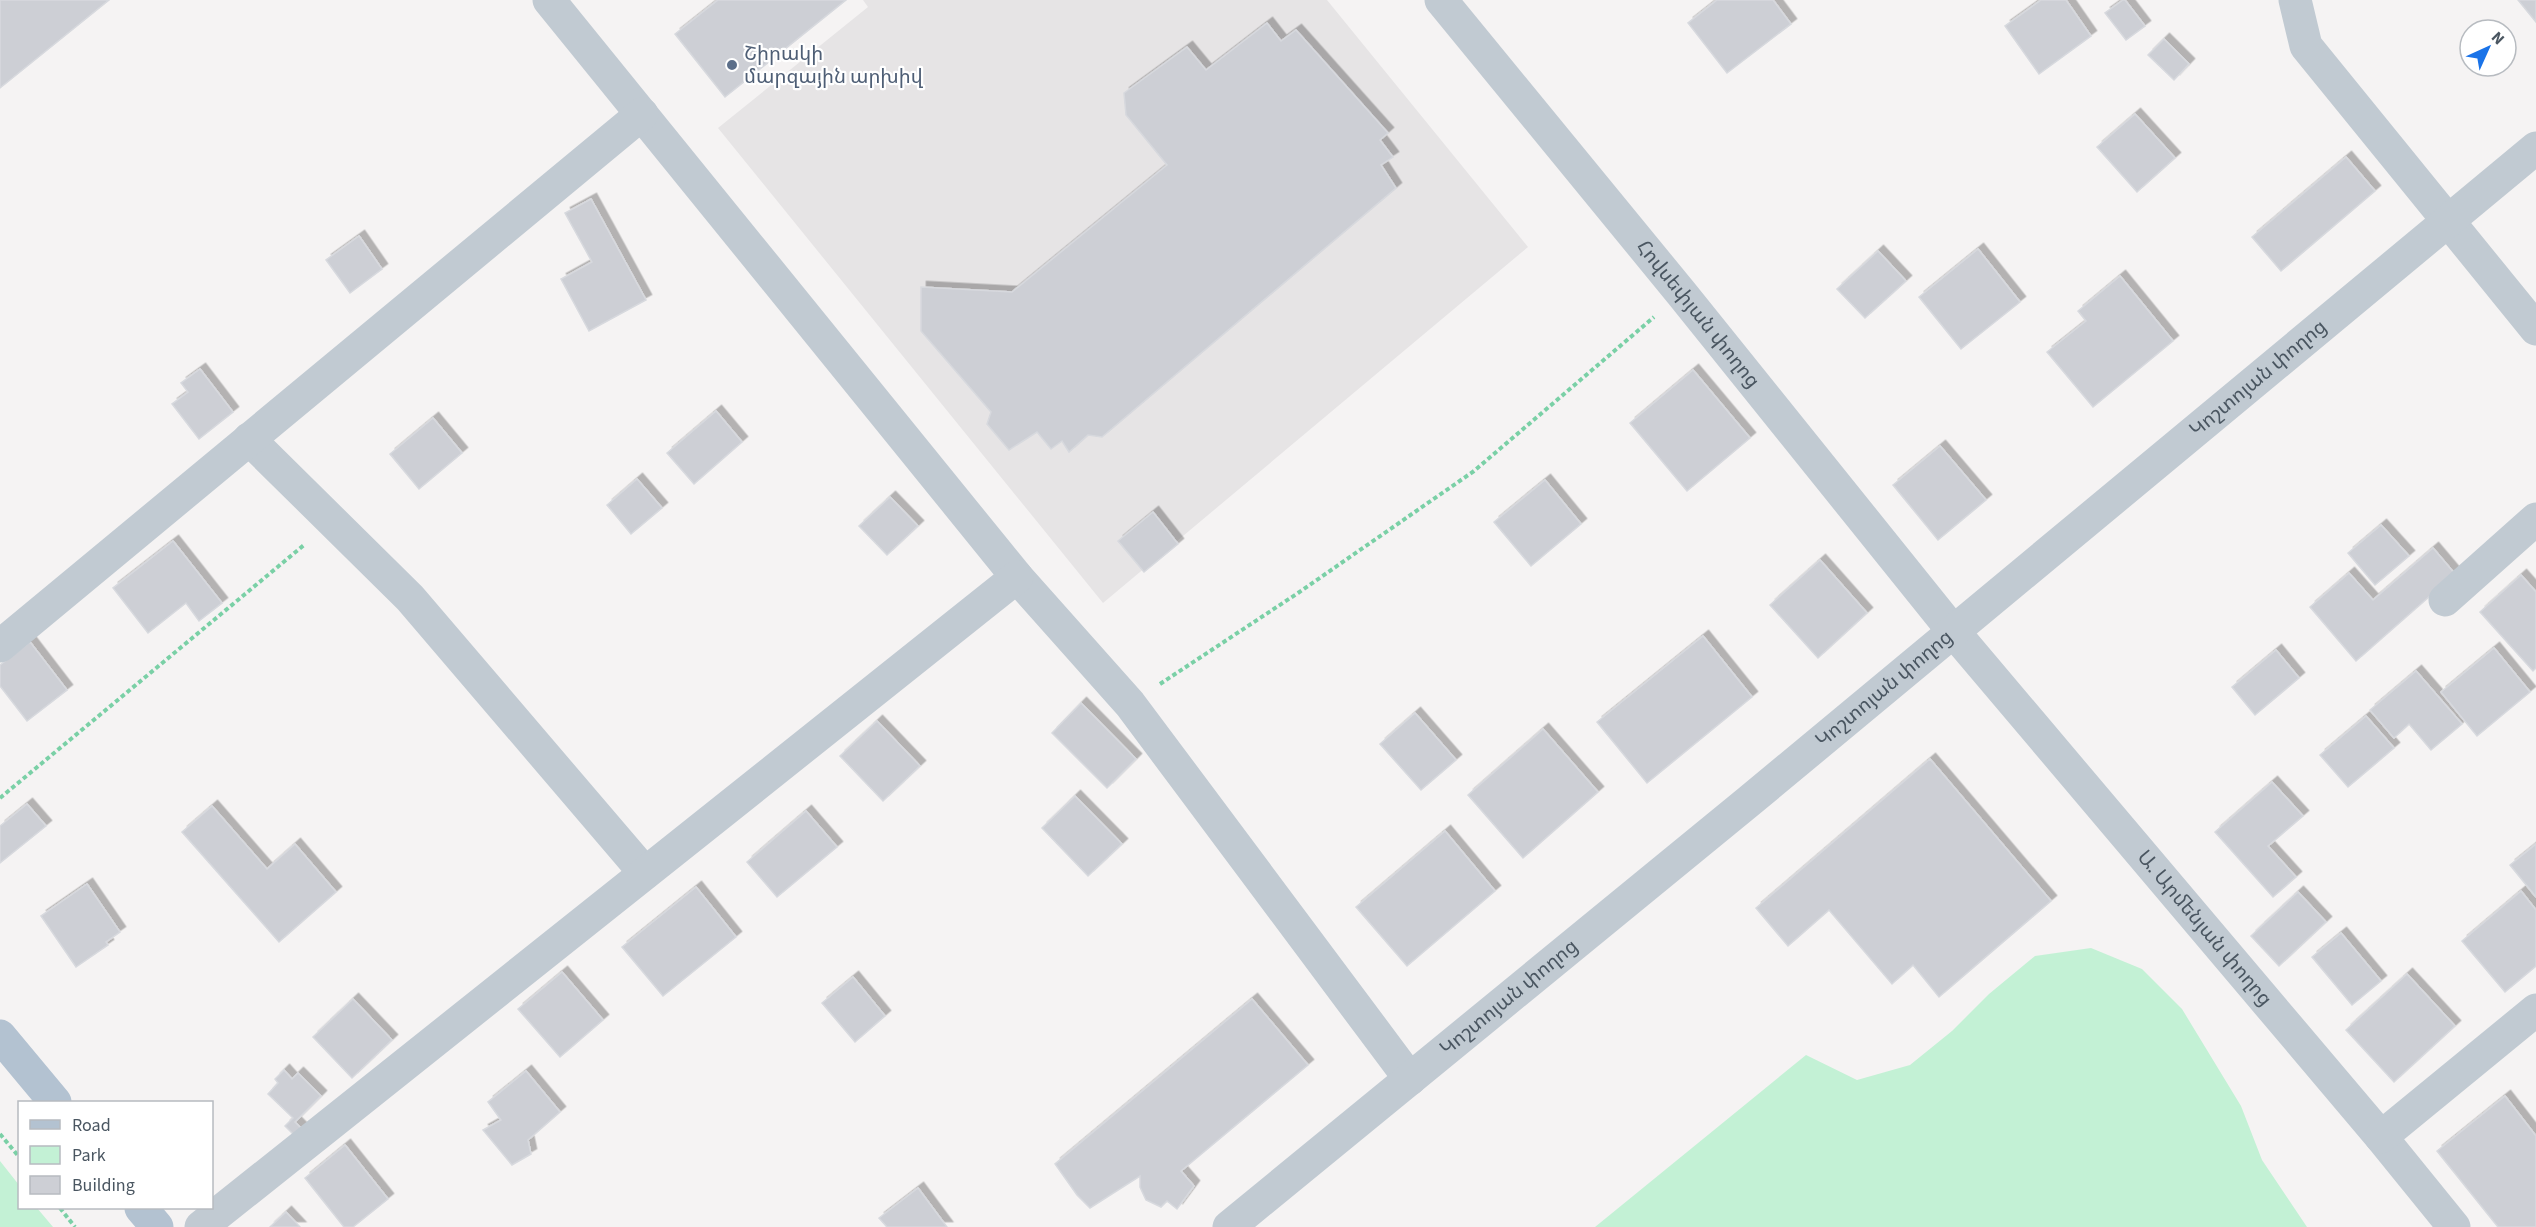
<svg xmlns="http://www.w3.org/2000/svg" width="2536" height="1227" font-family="'Source Sans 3','Noto Sans Armenian',sans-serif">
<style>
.education{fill:#e6e4e5}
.green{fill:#c3f1d5}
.building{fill:#cdcfd5;stroke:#d7d9de;stroke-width:1.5;filter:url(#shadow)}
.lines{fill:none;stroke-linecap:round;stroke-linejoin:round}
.path{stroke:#7ad0a6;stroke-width:4;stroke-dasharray:4.5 3;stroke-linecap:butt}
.minor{stroke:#c1cad2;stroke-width:33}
.major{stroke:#b3c2d1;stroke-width:33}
.service-dot{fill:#5c6f8a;stroke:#fff;stroke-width:2}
.labels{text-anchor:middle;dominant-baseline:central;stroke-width:4.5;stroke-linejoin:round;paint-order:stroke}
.service-label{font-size:20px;fill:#4e5e75;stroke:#fff;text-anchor:start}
.street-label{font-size:20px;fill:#4a5661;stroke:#fff}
</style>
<defs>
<filter id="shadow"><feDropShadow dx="5.5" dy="-5.5" stdDeviation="0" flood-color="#0004"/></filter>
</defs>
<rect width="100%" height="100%" fill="#f5f3f3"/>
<path class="education" d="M863,0H1327L1528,247L1103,603L718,128L868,7Z"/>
<g class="green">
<path d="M2091,948L2142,969L2182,1009L2241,1106L2262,1160L2307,1227H1595L1806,1055L1857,1080L1910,1065L1952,1031L1989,994L2035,956Z"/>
<path d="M0,1161L19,1185L20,1208H37L53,1227H0Z"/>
</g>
<g class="building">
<path d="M0,0H109L0,88Z"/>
<path d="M718,0H846L725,97L675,34Z"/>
<path d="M1717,0H1773L1791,24L1727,73L1688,23Z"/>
<path d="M2041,0H2066L2091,36L2039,74L2005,26Z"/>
<path d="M2123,0H2125L2145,26L2126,40L2105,13Z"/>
<path d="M2518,0H2536V22Z"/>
<path d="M1267,23L1281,41L1296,30L1388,133L1380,140L1393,157L1381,165L1396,188L1102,437L1088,435L1069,452L1062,441L1051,449L1037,432L1009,450L987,424L991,412L921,331V287L1012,292L1167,165L1126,115L1124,93L1187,47L1206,70Z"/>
<path d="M2164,39L2189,64L2174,80L2148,55Z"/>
<path d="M2135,114L2175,158L2137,192L2097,147Z"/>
<path d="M2346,157L2375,191L2281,271L2252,237Z"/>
<path d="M591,199L646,300L589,331L561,279L592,262L565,213Z"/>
<path d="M359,236L382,269L350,293L326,260Z"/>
<path d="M1978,249L2020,302L1961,349L1919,297Z"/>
<path d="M1878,251L1906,281L1865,318L1837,289Z"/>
<path d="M2120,276L2173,341L2093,407L2047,352L2086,321L2078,311Z"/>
<path d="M200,369L233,412L199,439L172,404L188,392L181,383Z"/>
<path d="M1693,370L1750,438L1687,491L1630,423Z"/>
<path d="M716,411L742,442L694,484L667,453Z"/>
<path d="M433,418L462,453L419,489L390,454Z"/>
<path d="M1940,446L1986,500L1938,540L1893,485Z"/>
<path d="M637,479L662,508L631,534L607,505Z"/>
<path d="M1545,480L1581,524L1531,566L1494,522Z"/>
<path d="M890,497L918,526L887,555L859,526Z"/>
<path d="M1153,512L1178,544L1144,572L1118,541Z"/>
<path d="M2381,525L2409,556L2375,585L2348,553Z"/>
<path d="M173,541L222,603L199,621L186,603L148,633L113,588Z"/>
<path d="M2433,548L2455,574L2356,661L2310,607L2349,573L2373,600Z"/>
<path d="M1820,560L1867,613L1818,658L1770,605Z"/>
<path d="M2521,575L2536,592V668L2533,671L2480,612Z"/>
<path d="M1703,636L1752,697L1647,783L1597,722Z"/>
<path d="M30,642L67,690L27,721L0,686V665Z"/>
<path d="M2494,648L2530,692L2477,736L2441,692Z"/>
<path d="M2276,650L2299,678L2255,715L2232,687Z"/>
<path d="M2416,671L2462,724L2431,750L2409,724L2394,738L2370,710Z"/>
<path d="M1081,703L1136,759L1107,788L1052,733Z"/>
<path d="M1415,713L1456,760L1421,790L1380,744Z"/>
<path d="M2366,716L2394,748L2348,787L2320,755Z"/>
<path d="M877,721L920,766L883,801L840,756Z"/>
<path d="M1543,729L1598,792L1523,858L1468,795Z"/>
<path d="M1930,759L2051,901L1939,997L1913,965L1892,984L1829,910L1788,946L1756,908Z"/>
<path d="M2272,782L2303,816L2268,846L2296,877L2273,897L2215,832Z"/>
<path d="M1075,796L1122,844L1088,876L1042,828Z"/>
<path d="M27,804L46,826L0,863V826Z"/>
<path d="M212,806L267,869L295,844L336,892L279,942L182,832Z"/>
<path d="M806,811L837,847L777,897L747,862Z"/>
<path d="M1445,831L1495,891L1407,966L1356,907Z"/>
<path d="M2536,844V897L2510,865Z"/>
<path d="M87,884L120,932L106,942L108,945L76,967L41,916Z"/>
<path d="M696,887L736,937L663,996L622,947Z"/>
<path d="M2521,891L2536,910V966L2505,992L2462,941Z"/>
<path d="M2298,892L2326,922L2279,966L2251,936Z"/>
<path d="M2341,933L2381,981L2352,1005L2312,957Z"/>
<path d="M562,972L603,1020L560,1057L518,1009Z"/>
<path d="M2407,974L2455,1026L2394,1082L2346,1030Z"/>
<path d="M853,977L885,1016L855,1042L822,1003Z"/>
<path d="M353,999L392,1040L352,1078L313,1037Z"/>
<path d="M1252,999L1308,1065L1181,1171L1194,1186L1177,1209L1167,1201L1161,1207L1146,1200L1140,1187V1176L1090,1208L1077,1195L1055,1164Z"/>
<path d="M284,1070L292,1079L298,1073L321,1096L295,1122L304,1131L297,1138L285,1126L293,1118L268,1094L278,1083L275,1079Z"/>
<path d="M526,1071L560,1112L528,1140L531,1154L512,1165L483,1130L501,1120L488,1102Z"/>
<path d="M2505,1096L2536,1136V1227H2498L2437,1151Z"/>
<path d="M345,1145L388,1199L353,1227H344L305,1178Z"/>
<path d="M918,1188L947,1227H887L879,1218Z"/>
<path d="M286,1212L300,1227H270Z"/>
</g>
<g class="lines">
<g class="path">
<path d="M1160,684L1298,593L1474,471L1654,317"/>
<path d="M0,798L304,545"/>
<path d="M0,1134L20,1158"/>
<path d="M60,1208L75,1227"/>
</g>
<g class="minor">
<path d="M549,0L1017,577L1130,704L1410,1079"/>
<path id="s1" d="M1441,0L1682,294L1953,631L2381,1137L2454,1227"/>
<path d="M2295,0L2306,46L2536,329"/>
<path d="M249,439L410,598L645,873"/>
<path d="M2445,600L2536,519"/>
<path d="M0,646L642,114"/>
<path d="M2381,1137L2536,1010"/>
<path d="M201,1227L1017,577"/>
<path id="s2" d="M1229,1227L1748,802L2536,148"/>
</g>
<g class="major">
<path d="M0,1036L55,1102"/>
<path d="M141,1208L157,1227"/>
</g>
</g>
<circle class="service-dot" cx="732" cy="65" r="6"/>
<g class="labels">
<g class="service-label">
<text x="744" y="54">Շիրակի<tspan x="744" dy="23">մարզային արխիվ</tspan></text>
</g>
<g class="street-label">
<text stroke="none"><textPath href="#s1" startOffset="406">Հովսեփյան փողոց</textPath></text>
<text stroke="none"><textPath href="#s2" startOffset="1334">Կոշտոյան փողոց</textPath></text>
<text stroke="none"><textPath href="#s2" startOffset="848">Կոշտոյան փողոց</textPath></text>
<text stroke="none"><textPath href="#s1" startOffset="1202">Ա. Արմենյան փողոց</textPath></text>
<text stroke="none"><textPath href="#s2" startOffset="362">Կոշտոյան փողոց</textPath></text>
</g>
</g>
<rect x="18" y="1101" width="195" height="108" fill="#ffffff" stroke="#b7bbc0" stroke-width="1.5"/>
<rect x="30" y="1120" width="30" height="9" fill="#b3c2d1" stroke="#b7bbc0" stroke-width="1.5"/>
<text x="72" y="1131" font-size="18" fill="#4a5661">Road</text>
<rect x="30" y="1146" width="30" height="18" fill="#c3f1d5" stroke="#b7bbc0" stroke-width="1.5"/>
<text x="72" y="1161" font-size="18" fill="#4a5661">Park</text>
<rect x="30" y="1176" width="30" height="18" fill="#cdcfd5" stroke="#b7bbc0" stroke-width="1.5"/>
<text x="72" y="1191" font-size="18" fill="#4a5661">Building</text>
<g transform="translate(2488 48) rotate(45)"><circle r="28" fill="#ffffff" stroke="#b7bbc0" stroke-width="1.5"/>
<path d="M0-4.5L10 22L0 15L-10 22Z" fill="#1a73e8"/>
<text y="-9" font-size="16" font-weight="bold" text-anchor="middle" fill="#4a5661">N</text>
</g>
</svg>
